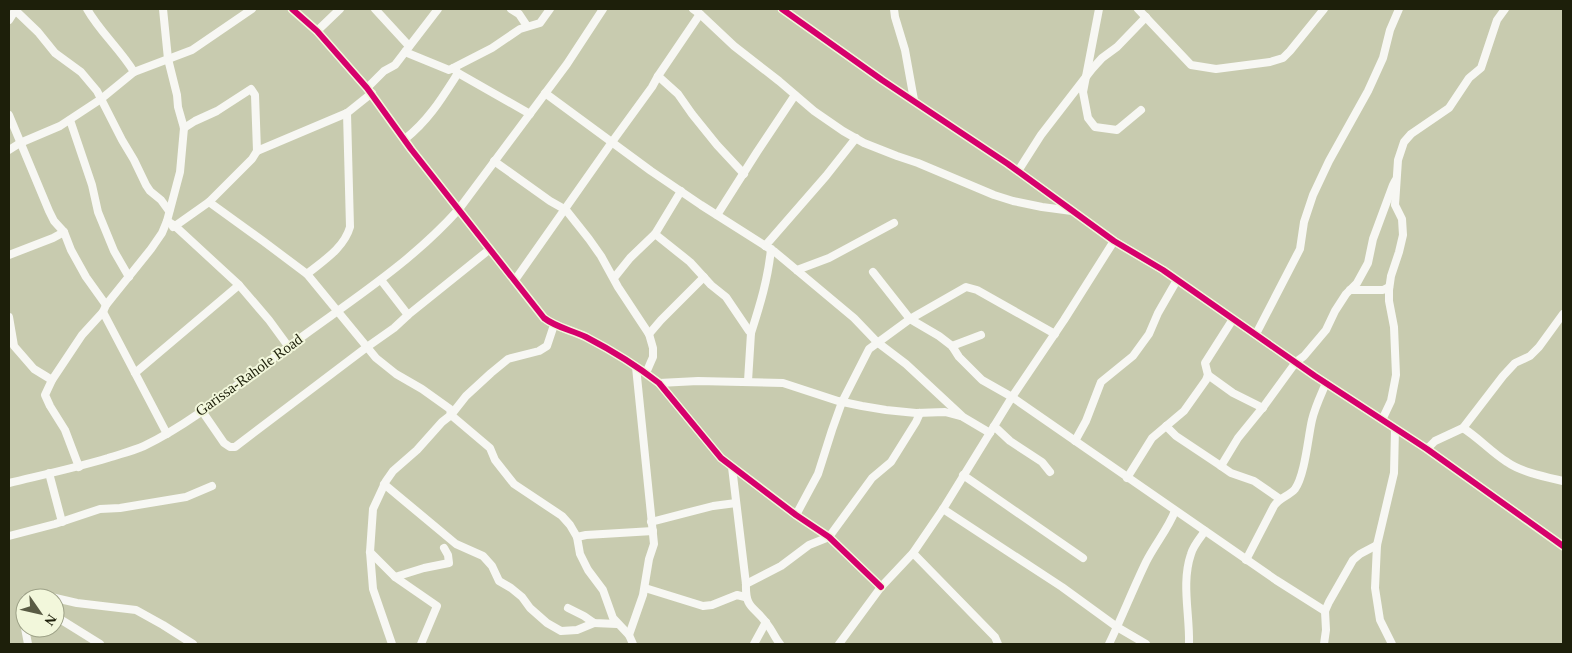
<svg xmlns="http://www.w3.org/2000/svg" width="1572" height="653" font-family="Georgia,serif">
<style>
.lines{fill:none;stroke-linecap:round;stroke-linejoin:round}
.minor{stroke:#f7f7f3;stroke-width:8}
.cycleway-casing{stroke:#f2f7db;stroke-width:9}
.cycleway{stroke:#d6006c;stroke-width:6}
.labels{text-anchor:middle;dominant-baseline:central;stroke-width:4;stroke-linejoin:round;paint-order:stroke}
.street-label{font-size:15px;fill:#1d1f0a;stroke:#f2f7db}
</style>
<rect width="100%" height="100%" fill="#c8cbaf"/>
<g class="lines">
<g class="minor">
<path d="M87,9C100,32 120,49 134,72"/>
<path d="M292,9L317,31L367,88L411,149L544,318C557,328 572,330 586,337C611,350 637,366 659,383L721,458L796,515L829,537L881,587"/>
<path d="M375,9L409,46"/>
<path d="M511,9L519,14L527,26"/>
<path d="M693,9L700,14L734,46L779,81L814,111L843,131L864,143L897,156L918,163L994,195L1013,201L1042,207L1072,211"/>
<path d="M782,9L882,80L1008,164L1114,241L1163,270L1315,376L1427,449L1563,546"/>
<path d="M894,9L895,17L905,50L914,100"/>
<path d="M1099,9L1083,92L1088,118L1095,127L1117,130L1141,110"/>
<path d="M1138,9L1191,65L1216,69L1270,62L1283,58L1290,51L1324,9"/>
<path d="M15,10L38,32L55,53L81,72L97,91L122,140L134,160L146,185L150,191L161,200L169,211"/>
<path d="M9,20L16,9"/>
<path d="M317,31L340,9"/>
<path d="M405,52L449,70L453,68L458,73L530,114"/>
<path d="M453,68L492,48L520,29L540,23L550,9"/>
<path d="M658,76L678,94L692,114L717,145L744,174"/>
<path d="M367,88L384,71L395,65L438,9"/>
<path d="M545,93L651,171L701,205L775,252L854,318L877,342L906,364L963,417L990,433"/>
<path d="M9,115L49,211L54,221L64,232L71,250L86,277L106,305"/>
<path d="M70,120L92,185L98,212L114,251L129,277"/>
<path d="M184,128L195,121L217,111L251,89L255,95L257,151"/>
<path d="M405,139C429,120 442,98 458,73"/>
<path d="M9,150L20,143L60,126L101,99L134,72L192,50L252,9"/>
<path d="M494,161L550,201L566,210L589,239L601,256L618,287L649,334L653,348V357L646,373"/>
<path d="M1018,171L1041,135L1092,69L1102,58L1117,47L1146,17"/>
<path d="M209,202L263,241L307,274L376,358L396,374L422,389L450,409L451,415L490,448L495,460L514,484L562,516L570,525L577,537"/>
<path d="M717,215L757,152L795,95"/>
<path d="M167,221L175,226L209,202L252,159L257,151L347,113L372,93"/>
<path d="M655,234L690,262L711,285L726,297L749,331L751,333L748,381"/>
<path d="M765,246L826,176L856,138"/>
<path d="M9,255L53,238L64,232"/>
<path d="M797,270L829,258L894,223"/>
<path d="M873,272L910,319L939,336L952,346L959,357L982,380L1012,397L1276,580L1325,611"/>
<path d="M307,274C323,261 344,248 350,227L347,113"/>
<path d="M614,278L630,258L655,234L681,191"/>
<path d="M381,280L408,315"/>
<path d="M515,280L612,142L652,87L658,76L700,14"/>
<path d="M239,285L269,320L288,346"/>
<path d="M1350,290H1383L1389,287"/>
<path d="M103,312L167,434"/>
<path d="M9,317L14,346L34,369L52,380"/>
<path d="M751,333C760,305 768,279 771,249"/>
<path d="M649,334L661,320L704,277"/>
<path d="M1256,334L1300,249L1304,222L1313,195L1329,161L1368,91L1383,58L1390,30L1399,9"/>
<path d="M952,346L981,335"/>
<path d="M135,373L239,285L175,226L173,227"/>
<path d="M1208,375L1233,393L1263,408"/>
<path d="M659,383L698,381L783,383L838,401L862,406L886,410L916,413L945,412L960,416"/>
<path d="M202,411L224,443L230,447H235L367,347L394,328L408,315L490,249"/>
<path d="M1382,420L1391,401L1396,375L1394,327L1389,301V290L1391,276L1399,252L1403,235L1402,219L1395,205L1398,160L1404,142L1411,134L1449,108L1469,78L1481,68L1497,20L1505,9"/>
<path d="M994,426L1010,441L1042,462L1050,472"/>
<path d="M1166,426L1176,436L1218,464L1231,473L1254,481L1280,499"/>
<path d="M1463,428C1479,438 1491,452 1507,462C1521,472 1546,477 1563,481"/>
<path d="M1075,441L1086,421L1101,382L1133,356L1149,334L1158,313L1177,280"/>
<path d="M1427,449L1435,441L1463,428L1503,376L1515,363L1530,356L1539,347L1563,314"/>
<path d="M1221,466L1238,438L1264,406L1296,362L1304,356L1326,330L1335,311L1346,294L1357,283L1368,263L1373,239L1393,185L1395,181"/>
<path d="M79,467L65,430L50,406L45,395L52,380L82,335L103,312L106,305L151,249L162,233L167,221L180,172L184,128L178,107L177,95L168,59L163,9"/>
<path d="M732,467L746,584C745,610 755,606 767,624C772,630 775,638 780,644"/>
<path d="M49,473L62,522"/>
<path d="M963,475L1083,558"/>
<path d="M1127,478L1152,438L1184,411L1206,380L1208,375L1205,363L1233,319"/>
<path d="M9,483C42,475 75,468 108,458C120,454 133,451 144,446C196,421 241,381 288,347C347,303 409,265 459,209L567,64L603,9"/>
<path d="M384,484L456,544L483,556L492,566L499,581L511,588L522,597L530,608L547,623L561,631L577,630L594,623"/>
<path d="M943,509L1062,587L1117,627L1146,644"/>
<path d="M796,515L818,474L832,430L842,402L869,349L910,319L966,287L977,290L1055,334"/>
<path d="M651,522L713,506L736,503"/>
<path d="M9,536L55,524L100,509L120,508L186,497L212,486"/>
<path d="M370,552L395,577L437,606L421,644"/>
<path d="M913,553L995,637L998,644"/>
<path d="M1246,560L1274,506C1279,498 1289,496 1295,489C1305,475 1308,437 1312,420C1315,407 1321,395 1326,383"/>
<path d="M395,577L424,568L449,563L448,555L444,548"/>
<path d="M746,584L781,566L809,545L829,537L872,478L891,462L916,422L920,413"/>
<path d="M645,588L703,606L712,605L737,595L745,597"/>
<path d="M26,598L38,594L77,603L136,610L163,625L193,644"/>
<path d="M25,599L22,606L25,626"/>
<path d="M568,608L584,616L594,623L617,624"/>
<path d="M55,616L100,644"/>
<path d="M25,628L28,644"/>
<path d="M629,635L613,618L603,590L588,570L580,554L577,537L586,535L653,531"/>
<path d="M392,644L373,589L370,552L373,509L386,481L393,471L417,450L442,422L451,415L466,396L491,373L508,359L539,351L547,346L554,325"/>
<path d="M633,644L629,635L643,595L649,559L654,544L636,367"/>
<path d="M754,644L766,622"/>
<path d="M839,644L881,587L913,553L943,509L1012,397L1064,320L1114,241"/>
<path d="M1109,644C1122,617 1133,589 1146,562C1155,544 1168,529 1175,511"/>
<path d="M1189,644C1190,615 1181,583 1191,554C1193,546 1200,538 1205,531"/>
<path d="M1324,644L1326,630L1325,611L1329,602L1353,560L1360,554L1377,545"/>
<path d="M1392,644L1380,620L1375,588L1377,545L1394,473L1395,429"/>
</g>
<g class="cycleway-casing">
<g id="cycleway">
<path d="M292,9L317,31L367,88L411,149L544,318C557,328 572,330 586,337C611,350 637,366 659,383L721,458L796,515L829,537L881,587"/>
<path d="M782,9L882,80L1008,164L1114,241L1163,270L1315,376L1427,449L1563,546"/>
</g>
</g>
<use href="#cycleway" class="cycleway"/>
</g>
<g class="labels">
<g class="street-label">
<text transform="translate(249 375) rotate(-36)">Garissa-Rahole Road</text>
</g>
</g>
<rect width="1572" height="653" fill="none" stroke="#1d1f0a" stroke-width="20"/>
<g transform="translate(40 613) rotate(124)"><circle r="24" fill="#f2f7db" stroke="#9da187"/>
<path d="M0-4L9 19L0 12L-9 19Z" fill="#595b44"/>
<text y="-8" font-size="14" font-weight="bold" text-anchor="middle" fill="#1d1f0a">N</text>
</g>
</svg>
